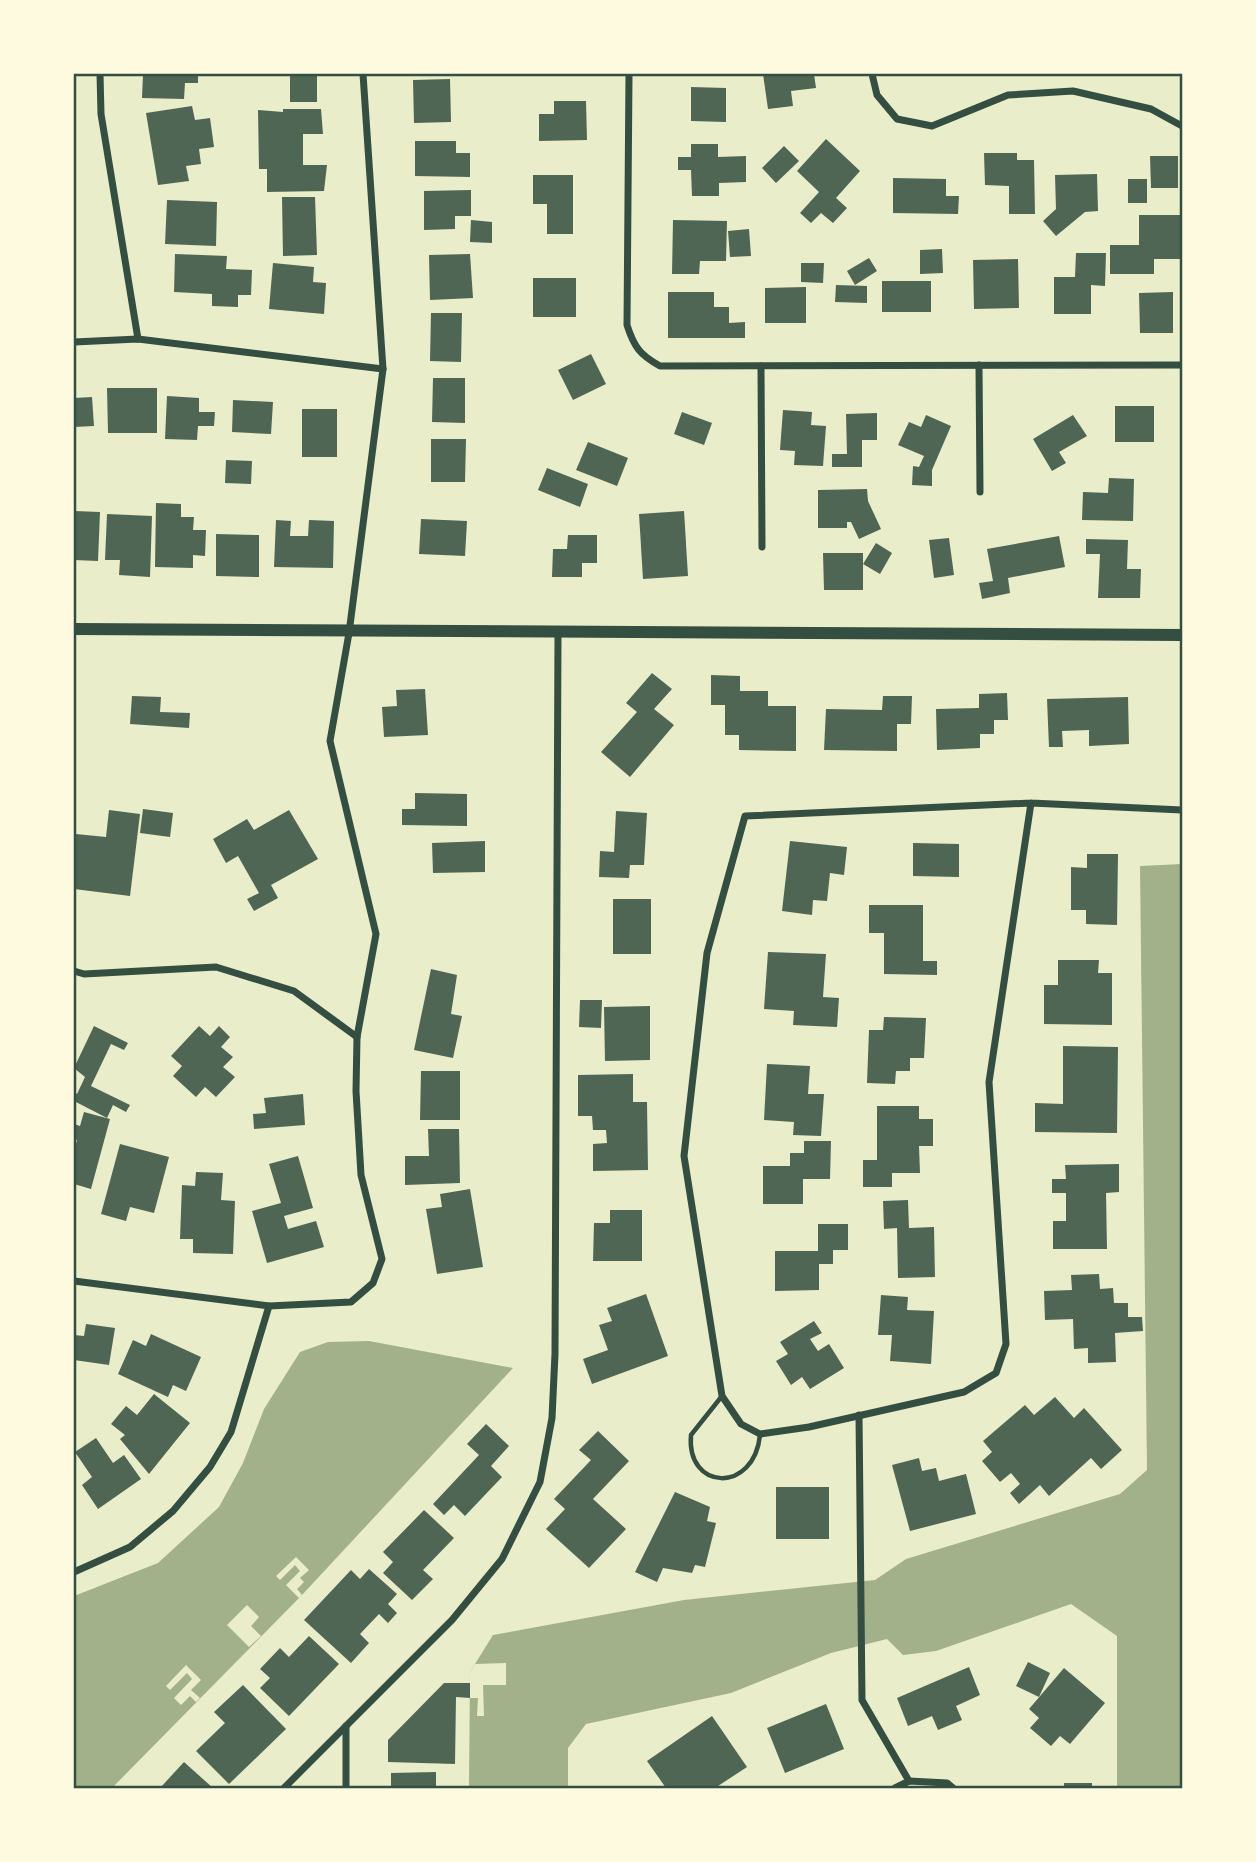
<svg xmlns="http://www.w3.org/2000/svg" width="1256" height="1862" font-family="Barlow,sans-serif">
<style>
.water{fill:#a3b18a}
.pier{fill:#e9edc9}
.building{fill:#4f6655}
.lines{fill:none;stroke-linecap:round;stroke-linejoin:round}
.service{stroke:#344e41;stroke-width:4.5}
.minor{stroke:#344e41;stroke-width:7}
.tertiary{stroke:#344e41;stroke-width:12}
.neatline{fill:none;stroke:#344e41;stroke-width:2.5}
</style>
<rect width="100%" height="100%" fill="#e9edc9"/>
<g class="water">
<path d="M1182,864V1788H1117V1636L1071,1604L936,1651L903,1655L887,1639L831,1653L731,1693L586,1724L568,1748V1788H469L470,1672L493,1635L684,1600L875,1580L906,1559L1120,1494L1147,1470L1140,866Z"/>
<path d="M369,1341L513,1368L302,1595L112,1788H74V1596L158,1563L219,1507L243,1463L264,1409L300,1352L328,1342Z"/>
</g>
<g class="pier">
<path d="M296,1557L309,1570L300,1578L304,1582L297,1589L302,1595L299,1598L286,1585L300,1571L295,1565L280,1580L276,1576Z"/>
<path d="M247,1605L259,1617L251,1626L261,1636L249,1647L227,1625Z"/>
<path d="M506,1663V1685H483L484,1716H477L478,1698H470V1672L475,1664Z"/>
<path d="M186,1665L201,1680L191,1690L200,1698L196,1702L190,1696L181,1705L174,1698L192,1679L187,1673L170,1690L166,1686Z"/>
</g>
<g class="building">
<path d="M143,74H198V83H185L184,99L142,98Z"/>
<rect x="290" y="74" width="27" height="28"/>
<path d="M763,74H814L816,88L791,91L793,106L768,109Z"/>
<path d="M450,79L451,122L414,123L413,80Z"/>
<path d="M691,87L726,88V122L691,121Z"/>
<path d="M554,101H586L587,140L539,141V114H554Z"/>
<path d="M192,106L195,120L210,118L214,147L199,149L201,164L186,166L189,181L158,185L146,113Z"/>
<path d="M283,109H321L323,134H303V165H327L324,191L267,192V169H259L258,110L283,112Z"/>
<path d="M826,139L860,171L836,198L847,208L833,223L821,213L811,223L800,213L819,192L797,171Z"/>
<path d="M415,141H456V153H470V177L415,176Z"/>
<path d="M691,144H718V157L746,156V182L719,183V196H692L691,170H678V157H691Z"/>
<path d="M784,146L799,161L776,183L762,168Z"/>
<path d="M984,153H1017V160H1034L1035,214H1009V186L985,185Z"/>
<path d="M1150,156H1178V188H1151Z"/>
<path d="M1097,174L1098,211L1085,212L1056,236L1043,221L1056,209L1055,175Z"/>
<path d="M533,175H573V234H547V204H533Z"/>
<path d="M893,178L946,179V196H959L958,214L893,213Z"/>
<rect x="1128" y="179" width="19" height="24"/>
<path d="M471,190V216H455V229L424,230V191Z"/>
<path d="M282,197H315L317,255L283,256Z"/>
<path d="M167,200L217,202L216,246L165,244Z"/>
<path d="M1139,215H1182V259H1154V274H1110V245H1139Z"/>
<path d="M471,220L492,222V243L470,242Z"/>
<path d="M673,220L727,221L726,261H700L699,274H672Z"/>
<path d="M749,229L751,256L730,257L728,231Z"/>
<path d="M942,249L943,273L920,274V250Z"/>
<path d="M1076,253H1106L1105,286L1091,285V314H1054V277H1075Z"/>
<path d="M175,254L227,256L226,269L252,270L251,295H238V307L212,306V294L174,292Z"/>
<path d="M470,254L473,298L430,300L429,255Z"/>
<path d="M869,258L877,271L855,285L847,271Z"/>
<path d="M1018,259L1019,308L974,309L973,260Z"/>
<path d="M273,263L314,267L313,282L326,283L324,314L269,309Z"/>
<path d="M801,263H824L823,283L801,282Z"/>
<rect x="533" y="278" width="43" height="39"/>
<rect x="882" y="281" width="49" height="31"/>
<path d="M836,285L867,286V303L835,302Z"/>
<path d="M806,287V323H765V288Z"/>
<path d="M668,292H714V307H729V323L745,322V338H668Z"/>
<path d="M1173,292V333H1140L1139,293Z"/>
<path d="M431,313H462L461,362L430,361Z"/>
<path d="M591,354L606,384L573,400L558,370Z"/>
<path d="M433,378H465V423L432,422Z"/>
<path d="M107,388H157V433H108Z"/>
<path d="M167,396L199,398V412H215L214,426H198L197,440L165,439Z"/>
<path d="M92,397L94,426L74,427V398Z"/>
<path d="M233,400L273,402L271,434L232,432Z"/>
<rect x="1115" y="406" width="39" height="36"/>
<rect x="302" y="409" width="35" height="48"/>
<path d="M783,410L812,412L811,425L826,426L823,466L794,465L795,451L780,450Z"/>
<path d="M682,412L712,423L704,445L674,434Z"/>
<path d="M877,413V440H862V467H832V454H847L846,414Z"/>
<path d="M926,415L951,426L932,470V486L912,485L913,466L919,467L924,456L898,445L909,422L921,427Z"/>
<path d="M1073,415L1087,436L1059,452L1066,463L1052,471L1033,439Z"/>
<path d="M431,439H466L465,482H431Z"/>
<path d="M588,442L628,458L617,486L576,470Z"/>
<path d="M226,460L252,461L251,484L225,483Z"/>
<path d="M547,468L588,484L580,507L538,490Z"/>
<path d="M1109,478L1134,479L1133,521L1082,520L1083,492L1108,493Z"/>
<path d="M867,489L868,501L881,529L859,539L851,522H847V528H818V490Z"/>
<path d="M156,503L181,504V517H194L193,530H206L205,556L193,555V568L155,567Z"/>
<path d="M74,511L100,512L98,561L74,560Z"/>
<path d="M684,511L688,576L643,579L639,514Z"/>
<path d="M107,514L152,516L150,577L119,575L120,560H105Z"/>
<path d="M421,519L467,521L465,556L419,554Z"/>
<path d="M276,520L291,521L290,536H308L309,520L334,521L333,568L274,567Z"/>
<path d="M216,534L259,535V577L216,576Z"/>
<path d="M568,535H597V563H582V577H552L553,549H567Z"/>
<path d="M1059,536L1065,567L1008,578L1010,593L982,599L979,583L993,581L987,549Z"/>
<path d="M949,538L954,575L934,578L929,540Z"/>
<path d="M1086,539L1128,540L1127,569H1141L1140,598H1098L1100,554H1086Z"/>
<path d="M876,543L892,553L880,574L863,564Z"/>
<path d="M823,553H863V590H824Z"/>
<path d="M652,673L672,689L654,709L674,725L630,777L601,752L637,712L626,703Z"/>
<path d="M711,675L740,676V691H768V706H796V751L739,750V735H725V705H711Z"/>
<path d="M425,689L428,735L384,737L382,707L397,706L396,690Z"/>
<path d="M1007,693L1008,720H994V734H980V748L937,750L936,709L979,708V694Z"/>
<path d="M132,696L161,697L160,712L190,713L189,728L130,724Z"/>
<path d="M883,696H912L911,724H897V751L824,750L826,709L882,710Z"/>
<path d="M1128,697L1129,744L1089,746V730L1062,731L1063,747H1049L1047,699Z"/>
<path d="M415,793L467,794V826L402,825V809H415Z"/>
<path d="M143,809L173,813L170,837L140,833Z"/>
<path d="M109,810L140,814L130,896L74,889L76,834L106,837Z"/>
<path d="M289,810L318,859L271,885L278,898L254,911L247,899L259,893L238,856L226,863L213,839L247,819L254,830Z"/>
<path d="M616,811L647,813L644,865H630L629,878L599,877L600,851L614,852Z"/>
<path d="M485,841V872L433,873L432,843Z"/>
<path d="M790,841L847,847L844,875L830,873L827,901L813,900L812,915L782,911Z"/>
<path d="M913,843L959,844V877L913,876Z"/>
<path d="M1087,854H1118L1117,925L1086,924V910H1071V867L1087,868Z"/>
<rect x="613" y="899" width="38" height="55"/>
<path d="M869,905H923V961H937V975L884,974V933H869Z"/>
<path d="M768,952L826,954L823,997L839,998L837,1027L793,1025L794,1011L764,1009Z"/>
<path d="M1058,960H1099L1098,973H1112V1025L1044,1024V985H1058Z"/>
<path d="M431,969L457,975L451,1014L462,1016L453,1058L414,1050Z"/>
<path d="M580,1000H602L601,1028L579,1027Z"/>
<path d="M650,1006V1060L605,1061L604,1007Z"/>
<path d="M884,1017L926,1018L924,1058H910V1071H896L895,1084L867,1083L869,1030H883Z"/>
<path d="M94,1026L128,1043L124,1050L111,1044L91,1086L130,1105L126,1112L113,1105L107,1118L74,1101V1092L77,1094L85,1077L74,1068Z"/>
<path d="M199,1026L210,1036L219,1026L230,1037L221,1047L233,1057L223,1067L235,1077L216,1097L205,1087L196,1097L173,1076L182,1066L171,1056Z"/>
<path d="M1063,1046L1118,1047L1117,1133L1035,1132V1103L1063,1104Z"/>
<path d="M767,1064L810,1066L808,1094H824L821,1136L793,1135L794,1122L764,1120Z"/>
<path d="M421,1071H460V1120H420Z"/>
<path d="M633,1074V1102H647L648,1170L593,1171V1144L607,1143L606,1130H593L592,1116H578V1075Z"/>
<path d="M303,1094L305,1125L254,1129L253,1114L266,1113L264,1098Z"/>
<path d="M877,1106H919V1119H933V1146H919L920,1173H892V1187H863V1160H877Z"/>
<path d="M84,1112L110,1119L91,1189L74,1184V1151L77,1140L74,1139V1124L80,1126Z"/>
<path d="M428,1129H459L460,1183L405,1185V1156H429Z"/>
<path d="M804,1141H831L830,1179H803V1204H763V1166H790V1153H804Z"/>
<path d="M120,1144L169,1157L154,1213L130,1207L126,1221L101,1214Z"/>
<path d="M298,1156L313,1208L284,1216L288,1229L316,1221L324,1247L267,1263L252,1211L281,1203L269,1164Z"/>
<path d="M1119,1164V1192L1106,1193L1107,1249H1053V1221H1066V1193H1052V1179H1066L1065,1165Z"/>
<path d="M196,1172L223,1173L221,1200L235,1201L233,1254L193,1253V1239H180L182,1185L195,1186Z"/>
<path d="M470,1189L483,1267L437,1274L426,1209L442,1207L440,1194Z"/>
<path d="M908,1200L909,1228L934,1227L935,1277L898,1278L897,1228L884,1229L883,1201Z"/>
<path d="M610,1210H642V1261H593L594,1223H610Z"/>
<path d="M818,1224H848V1250H833V1264H819V1290L775,1291V1251H818Z"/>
<path d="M1099,1274L1100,1289L1113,1288L1114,1303H1128V1317H1142L1143,1331L1115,1333L1116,1362L1088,1363V1348L1074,1349L1073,1319L1045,1320L1044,1291L1072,1290L1071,1275Z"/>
<path d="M646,1294L668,1356L592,1384L583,1359L608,1350L599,1325L612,1321L607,1308Z"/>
<path d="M881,1295L908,1297L907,1310L934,1311L931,1364L890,1361L892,1335H878Z"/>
<path d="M814,1321L822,1333L810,1339L818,1351L829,1344L844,1368L810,1389L802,1377L791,1385L776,1361L788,1354L780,1342Z"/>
<path d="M86,1324L115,1328L109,1365L74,1360V1335L84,1336Z"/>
<path d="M151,1334L201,1357L186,1391L173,1385L168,1397L118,1374L133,1340L146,1346Z"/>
<path d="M154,1394L190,1423L149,1474L120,1439L125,1435L111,1424L126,1406L137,1415Z"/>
<path d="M1055,1397L1074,1418L1084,1408L1122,1450L1101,1469L1091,1458L1049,1496L1040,1485L1019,1504L1010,1493L1020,1484L1011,1473L1000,1482L982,1461L992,1452L983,1441L1025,1405L1034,1415Z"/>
<path d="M486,1424L509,1446L491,1466L502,1477L465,1516L454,1505L444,1515L433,1504L479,1455L467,1444Z"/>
<path d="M598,1431L629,1461L593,1499L626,1529L589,1568L546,1529L565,1509L554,1499L591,1460L579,1450Z"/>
<path d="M96,1438L113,1463L124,1455L141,1479L98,1509L82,1485L92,1477L75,1452Z"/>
<path d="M919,1458L922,1471L936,1468L939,1481L966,1474L976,1514L910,1531L892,1465Z"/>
<rect x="776" y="1487" width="53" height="52"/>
<path d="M675,1492L710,1507L707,1521L716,1523L705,1567L695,1565L692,1573L663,1568L657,1582L635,1572Z"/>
<path d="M424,1510L454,1538L423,1570L433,1579L412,1600L383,1573L393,1562L383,1552Z"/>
<path d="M369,1569L397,1594L388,1604L397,1613L388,1623L379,1614L360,1634L369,1643L351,1663L304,1620L351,1570L360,1579Z"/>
<path d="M309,1636L339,1664L289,1716L260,1688L270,1678L260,1669L280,1648L289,1657Z"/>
<path d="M1028,1662L1050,1673L1039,1697L1016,1686Z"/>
<path d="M969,1667L980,1695L956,1706L962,1720L938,1730L932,1716L908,1726L897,1698Z"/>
<path d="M1064,1668L1105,1703L1070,1744L1060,1736L1051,1746L1030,1728L1039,1718L1029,1709Z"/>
<path d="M444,1683H470V1698L456,1697L455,1764L388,1762V1740Z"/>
<path d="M243,1685L286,1729L229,1784L196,1751L225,1723L214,1712Z"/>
<path d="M826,1704L844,1749L785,1773L767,1728Z"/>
<path d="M712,1716L747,1767L715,1788H666L647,1761Z"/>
<path d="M184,1762L213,1788H160Z"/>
<path d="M436,1772V1788H391V1773Z"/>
<rect x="1064" y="1783" width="28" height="5"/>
</g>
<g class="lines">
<path class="service" d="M722,1396L691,1435C686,1491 754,1494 760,1435"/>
<g class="minor">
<path d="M100,74L101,114L138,339"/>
<path d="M629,74L627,325C634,347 640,355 660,366L1182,365"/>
<path d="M872,74L877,95L897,119L932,126L1008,95L1073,91L1151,109L1182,126"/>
<path d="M74,342L138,339L383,369"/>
<path d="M979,365L980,492"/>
<path d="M761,366L762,547"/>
<path d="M1031,803L989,1082L1006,1344L996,1373L964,1392L809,1427L760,1434L741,1424L722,1396L684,1156L707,953L745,816L1031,803L1182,810"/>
<path d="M74,971L84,974L216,967L294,991L357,1037"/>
<path d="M74,1281L269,1306L351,1302L373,1283L382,1259L361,1175L356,1091L357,1037L376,934L330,741L349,633L383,369L363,74"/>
<path d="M859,1415L862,1700L909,1781"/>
<path d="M74,1572L130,1547L173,1511L210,1467L231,1432L269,1306"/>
<path d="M284,1788L452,1620L502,1559L540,1482L552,1418L555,1354L558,633"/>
<path d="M346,1788V1726"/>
<path d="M895,1788L909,1781L947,1783L953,1788"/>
</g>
<path class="tertiary" d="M74,629L1182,635"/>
</g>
<rect width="1256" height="1862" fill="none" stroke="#fefae0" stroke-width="150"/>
<rect x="75" y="75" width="1106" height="1712" class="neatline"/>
</svg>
